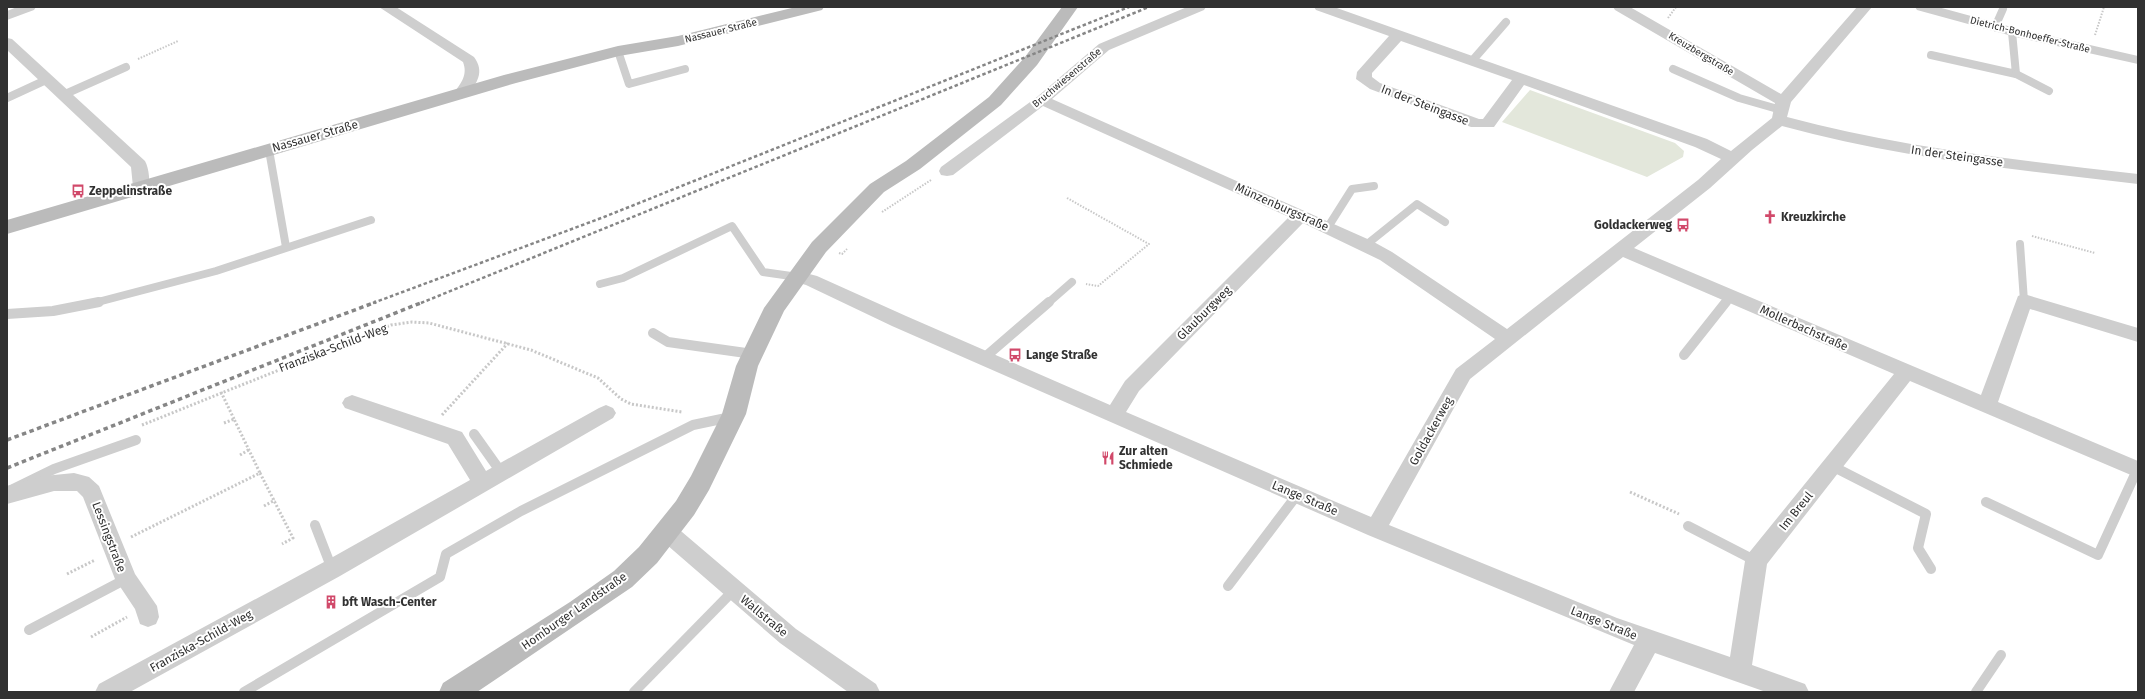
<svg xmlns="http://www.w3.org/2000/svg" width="2145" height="699" font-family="'Fira Sans',sans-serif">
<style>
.green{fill:#e3e7db}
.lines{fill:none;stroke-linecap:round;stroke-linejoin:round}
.path-far1{stroke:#c8c8c8;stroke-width:2;stroke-dasharray:1.5 1.5;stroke-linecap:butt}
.path{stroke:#c8c8c8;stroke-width:3;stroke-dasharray:2 2;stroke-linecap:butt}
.lane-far1{stroke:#cecece;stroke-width:8}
.lane{stroke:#cecece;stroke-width:10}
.street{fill:#cecece;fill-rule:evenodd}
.secondary{fill:#bbb;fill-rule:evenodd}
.rail-far1{stroke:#868686;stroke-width:2.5;stroke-dasharray:3.5 2.5;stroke-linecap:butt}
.rail{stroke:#868686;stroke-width:3.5;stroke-dasharray:4.5 3.5;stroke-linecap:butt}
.labels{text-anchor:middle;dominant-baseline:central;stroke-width:4;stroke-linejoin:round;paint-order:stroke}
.far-street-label{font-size:10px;fill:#313131;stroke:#fff}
.street-label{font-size:12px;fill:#313131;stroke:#fff}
.poi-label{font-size:12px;font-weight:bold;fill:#313131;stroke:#fff;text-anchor:start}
</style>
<rect width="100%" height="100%" fill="#fff"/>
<path class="green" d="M1530,90L1675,143L1684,151L1683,157L1647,177L1502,122Z"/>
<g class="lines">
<g class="path-far1">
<path d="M1668,18L1676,7"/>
<path d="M2095,35L2104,7"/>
<path d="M138,59L178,41"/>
<path d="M1067,198L1149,244L1098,286L1086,284"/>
<path d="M882,212L931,180"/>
<path d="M2032,236L2095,253"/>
<path d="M839,253L842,254L847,249"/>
</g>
<g class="path">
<path d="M221,392L234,419"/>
<path d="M442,415L508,343"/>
<path d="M224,423L234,419L260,473"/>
<path d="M142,425L391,325L412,322L429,323L531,350L598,378L621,399L631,404L682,412"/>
<path d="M240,455L250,449"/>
<path d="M1630,492L1679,514"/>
<path d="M264,506L275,500"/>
<path d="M131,537L260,473L293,538L282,544"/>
<path d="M67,574L95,560"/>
<path d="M91,637L127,617"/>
</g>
<g class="lane-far1">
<path d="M1995,27L2003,9"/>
<path d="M618,51L629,84L685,69"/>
<path d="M1931,55L2016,74L2012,32"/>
<path d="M1472,61L1506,22"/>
<path d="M1673,69L1739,98L1781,110"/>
<path d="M2016,74L2049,91"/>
<path d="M63,95L126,67"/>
<path d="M7,98L46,80"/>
<path d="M269,150L286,247"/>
<path d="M1328,227L1352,189L1374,186"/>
<path d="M2020,244L2024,301"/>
<path d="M1366,245L1417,204L1445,222"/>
<path d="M600,284L623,278L732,226L763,272L798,277"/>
<path d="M94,303L216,271L371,220"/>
<path d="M1048,303L1072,282"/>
<path d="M1725,303L1731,296"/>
</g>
<g class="lane">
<path d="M7,314L53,311L99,302"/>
<path d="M653,333L668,342L753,354"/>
<path d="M1684,355L1726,302"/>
<path d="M984,358L1049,302"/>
<path d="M474,434L501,472"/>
<path d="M1832,466L1926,514L1918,548L1931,569"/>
<path d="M7,492L54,469L136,440"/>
<path d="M1986,502L2098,555L2137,470"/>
<path d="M315,525L332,569"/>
<path d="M1688,526L1756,561"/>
<path d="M1228,586L1297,495"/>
<path d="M29,630L126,579"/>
<path d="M244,692L440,577L446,554L521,511L693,425L731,417"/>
<path d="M634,692L734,590"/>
<path d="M1976,692L2001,655"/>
</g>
<g class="street">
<path d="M17,7H36L34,10L7,20V11Z"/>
<path d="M379,7H396L474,57C485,72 477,83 467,96H457L454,93C461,83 468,75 463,62Z"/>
<path d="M1187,7H1206L1204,10L1109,50L1052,99L1372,241L1392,252L1507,329L1698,180L1721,159L1695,147L1524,85L1494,127H1471L1370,89L1356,79L1357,72L1389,36L1316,10L1314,7H1334L1707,139L1731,151L1772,118L1775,103L1615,10L1613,7H1630L1781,94L1857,7H1872L1791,102L1787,117C1902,148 2020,160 2138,174V184C2018,170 1898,158 1782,126L1752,150L1710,188L1634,248L1981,395L2018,296L2024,294L2138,328V342L2030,309L1998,402L2138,461V478L1910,381L1767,564L1752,665L1805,684L1809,692H1766L1655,653L1634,692H1609L1634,645L1368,535L892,326L806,285L792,281L789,277L792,273L798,271L817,276L906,316L1110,405L1125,381L1289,217L1043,106L953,175L947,176L941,175L939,171L941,167L1037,97L1099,44ZM1401,41L1512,80L1483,119H1479L1380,83L1372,77V73ZM1303,223L1380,260L1495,339L1456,369L1371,517L1126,412L1139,391ZM1623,257L1894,374L1748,554L1745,561L1730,657L1617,618L1389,525L1470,379Z"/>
<path d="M1915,7H1938L2015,28L2138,56V64L2012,36L1917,10Z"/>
<path d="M7,38L12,39L145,161C149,168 151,184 147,191L141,192L135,191L133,187L131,167L7,50Z"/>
<path d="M352,395L462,432L486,471L599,408L606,405L613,408L616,413L613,418L340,576L130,692H95L99,684L324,562L470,480L448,444L345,408L342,403L345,398Z"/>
<path d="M74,473L89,477L99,486L135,574L157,606L159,617L156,624L148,627L140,624L135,609L115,579L83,497L77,491H54L7,504V486L44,476Z"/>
<path d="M667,523L675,526L796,629L876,684L880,692H848L780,643L659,538L656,532L659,526Z"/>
</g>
<g class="secondary">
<path d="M796,7H824L822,10L678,46L619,56L516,83L7,234V220L504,75L618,46L678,36Z"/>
<path d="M1062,7H1078L1037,65L1001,105L920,169L884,192L826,252L784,311L758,366L746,414L709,490L694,515L657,563L632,587L477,692H439L443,683L570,602L614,571L639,547L676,501L691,476L722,414L736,366L764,308L812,242L870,184L906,161L989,97L1025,57Z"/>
</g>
<g class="rail-far1">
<path d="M373,303L604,217L1129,7"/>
<path d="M421,303L1149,7"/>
</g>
<g class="rail">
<path d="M7,440L376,302"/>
<path d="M7,468L423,302"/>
</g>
</g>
<defs>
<g id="bus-bare" transform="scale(1.08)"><path d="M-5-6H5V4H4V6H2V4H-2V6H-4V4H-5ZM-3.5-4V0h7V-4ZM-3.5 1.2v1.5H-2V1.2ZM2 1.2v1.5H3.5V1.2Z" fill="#d1496a" stroke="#fff" stroke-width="2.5" paint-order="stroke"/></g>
<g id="church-bare" transform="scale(1.08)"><path d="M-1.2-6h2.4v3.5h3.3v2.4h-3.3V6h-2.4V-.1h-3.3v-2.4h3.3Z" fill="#d1496a" stroke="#fff" stroke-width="2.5" paint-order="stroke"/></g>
<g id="restaurant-bare" transform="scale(1.08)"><path d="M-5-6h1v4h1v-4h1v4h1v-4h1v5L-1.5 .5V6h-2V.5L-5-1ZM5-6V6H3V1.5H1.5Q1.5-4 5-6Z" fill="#d1496a" stroke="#fff" stroke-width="2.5" paint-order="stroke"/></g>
<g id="building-bare" transform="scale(1.08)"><path d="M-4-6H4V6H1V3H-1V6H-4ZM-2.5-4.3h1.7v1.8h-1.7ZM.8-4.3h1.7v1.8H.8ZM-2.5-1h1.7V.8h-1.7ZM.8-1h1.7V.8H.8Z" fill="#d1496a" stroke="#fff" stroke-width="2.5" paint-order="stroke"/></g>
</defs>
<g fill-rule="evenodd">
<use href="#bus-bare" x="78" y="191"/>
<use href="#church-bare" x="1770" y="217"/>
<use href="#bus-bare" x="1683" y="225"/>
<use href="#bus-bare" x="1015" y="355"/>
<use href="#restaurant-bare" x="1108" y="458"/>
<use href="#building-bare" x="331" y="602"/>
</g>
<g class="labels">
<g class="far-street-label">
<text transform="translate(721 31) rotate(-14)">Nassauer Straße</text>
<text transform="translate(2030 35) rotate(14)">Dietrich-Bonhoeffer-Straße</text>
<text transform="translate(1701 54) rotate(31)">Kreuzbergstraße</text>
<text transform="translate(1067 78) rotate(-40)">Bruchwiesenstraße</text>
</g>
<g class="street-label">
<text transform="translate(1425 105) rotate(21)">In der Steingasse</text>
<text transform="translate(315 136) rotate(-16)">Nassauer Straße</text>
<text transform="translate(1957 156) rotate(8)">In der Steingasse</text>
<text transform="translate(1282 207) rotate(24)">Münzenburgstraße</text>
<text transform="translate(1204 313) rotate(-45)">Glauburgweg</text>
<text transform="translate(1804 328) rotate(24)">Mollerbachstraße</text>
<text transform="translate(333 348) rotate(-21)">Franziska-Schild-Weg</text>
<text transform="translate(1431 431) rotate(-61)">Goldackerweg</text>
<text transform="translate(1305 498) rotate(23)">Lange Straße</text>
<text transform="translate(1796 511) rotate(-51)">Im Breul</text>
<text transform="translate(109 537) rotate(69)">Lessingstraße</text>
<text transform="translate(574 611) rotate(-35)">Homburger Landstraße</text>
<text transform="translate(764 616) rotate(40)">Wallstraße</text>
<text transform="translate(1604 623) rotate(22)">Lange Straße</text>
<text transform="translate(201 641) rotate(-29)">Franziska-Schild-Weg</text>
</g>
<g class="poi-label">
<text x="89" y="191">Zeppelinstraße</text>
<text x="1781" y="217">Kreuzkirche</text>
<text x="1672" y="225" text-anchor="end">Goldackerweg</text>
<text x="1026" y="355">Lange Straße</text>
<text x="1119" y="451">Zur alten<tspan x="1119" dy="14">Schmiede</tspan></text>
<text x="342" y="602">bft Wasch-Center</text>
</g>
</g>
<rect width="2145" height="699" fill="none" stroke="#313131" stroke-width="16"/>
</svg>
